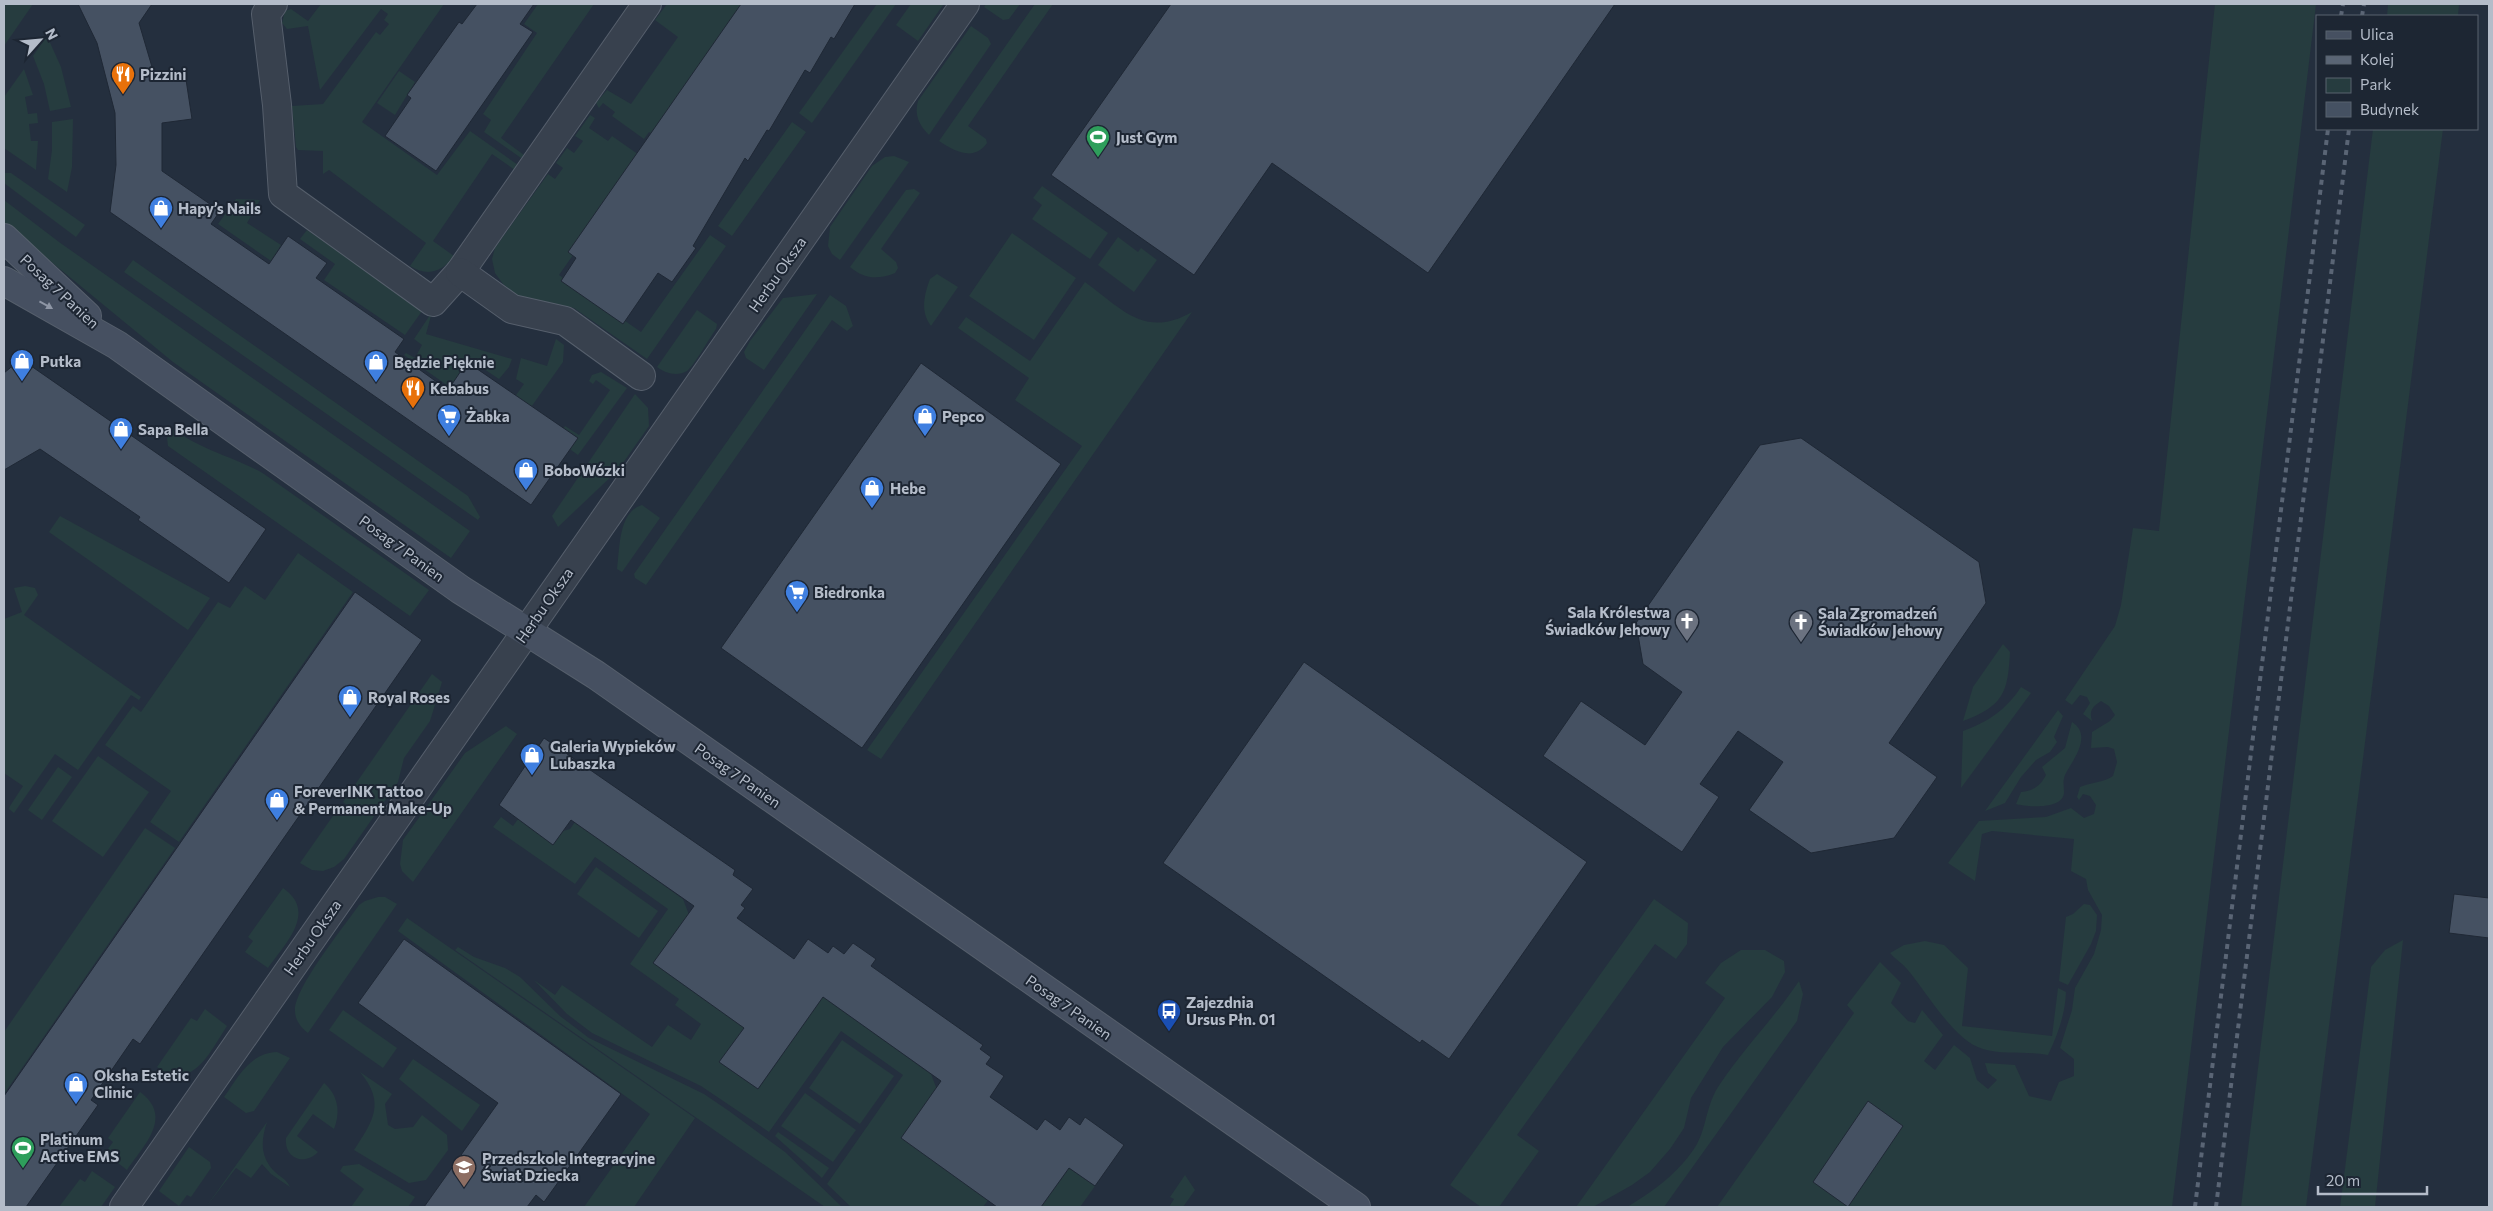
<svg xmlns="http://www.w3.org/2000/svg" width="2493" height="1211" font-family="Commissioner,sans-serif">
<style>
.green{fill:#263c3f}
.building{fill:#455162;stroke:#1f2835}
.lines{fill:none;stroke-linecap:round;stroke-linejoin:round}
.street-casing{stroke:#565f6c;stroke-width:30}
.secondary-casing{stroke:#565f6c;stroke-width:30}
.street{stroke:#38414e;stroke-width:28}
.secondary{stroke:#465061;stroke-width:28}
.rail{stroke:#5a6575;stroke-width:4;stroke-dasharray:5 5;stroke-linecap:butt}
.oneway{fill:#8e96a5}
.labels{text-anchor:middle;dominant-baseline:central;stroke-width:4;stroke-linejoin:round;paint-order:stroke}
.poi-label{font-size:15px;font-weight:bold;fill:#b4bcc9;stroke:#1d2633;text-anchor:start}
.street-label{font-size:15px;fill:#b4bcc9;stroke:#1d2633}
</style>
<rect width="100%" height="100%" fill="#242f3e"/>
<g class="green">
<path d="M4,4H33L4,46Z"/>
<path d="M321,4H444L362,122L437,175L470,131L518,165L515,170L492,154L433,241L454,256C442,272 428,277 410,266L426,243L329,170L323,174V151L298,150L296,147L292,106L323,104L376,32L380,35L389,24L384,20L388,14L381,9L320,90L308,26L287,29L282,23L285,11L291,9L308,21Z"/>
<path d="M538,4H594L501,138L524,155L521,158L484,132L491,120L483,114L537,33L524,24Z"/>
<path d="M667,4H749L655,136L649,132L644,139L612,116L615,112L603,103L599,108L596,103L607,90L631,104L678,37L655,20Z"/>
<path d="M877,4H896L812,123L799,113Z"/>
<path d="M911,4L943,5L918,41L896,25Z"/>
<path d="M986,4H1020L1009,19L1003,20L984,7Z"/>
<path d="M1035,4H1053L968,126L986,139L987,143C974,162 954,151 939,141Z"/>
<path d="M2215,4H2316L2172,1207H1717L1854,1013L1847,1005L1880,962L1901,983L1891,1003L1908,1021L1915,1023L1922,1010L1943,1035L1924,1061L1935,1070L1954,1045L1970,1058L1977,1080L1988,1089L1997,1080L1988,1073L1985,1063L2015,1065L2029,1096L2051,1101L2059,1082L2074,1076V1059L2060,1048L2072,1010L2075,988L2094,954L2101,930L2102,915L2088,890L2086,879L2071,871L2074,839L1992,831L1982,834L1975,881L1948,863L1979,821L2046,817L2071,808L2084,818L2094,814L2096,805L2090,796L2083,794L2079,800L2077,797L2080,787C2091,782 2103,783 2113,776L2117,762L2114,749L2108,747L2091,748L2092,732L2110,721L2115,715L2109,706L2101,701C2092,707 2089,711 2092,721L2083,714L2090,703L2087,697L2080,695L2072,705L2065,700L2115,626L2121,605L2133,528L2159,531Z"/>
<path d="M2388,4H2459L2458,16H2387Z"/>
<path d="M971,26L988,38L991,44L929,135C919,125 914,115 918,101Z"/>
<path d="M47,36L61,67L71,107L50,111L44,84L33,56Z"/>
<path d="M24,69L33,95L25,97L28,114L37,113L38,123L29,124L31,141H38L36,170L4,148V97Z"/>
<path d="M399,71L415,82L395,115L377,103Z"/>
<path d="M590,115L595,118L589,128L608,141L612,136L642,157L559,275L641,332L710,235L726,246L647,359L574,308L516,295L503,284L495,273L492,259L495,248L548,174L555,179L563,168L556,163L567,148L574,153L583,141L575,136Z"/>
<path d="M73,119L72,167L67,192L48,179L52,150V122Z"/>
<path d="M792,122L806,132L732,236L718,226Z"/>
<path d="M2373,129H2443L2306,1207H2241Z"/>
<path d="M894,156L909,162L840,260L832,254L828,246L830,227L872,166L885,157Z"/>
<path d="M4,173H11L85,225L76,237L4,183Z"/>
<path d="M1042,186L1108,233L1090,259L1032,219L1042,205L1033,198Z"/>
<path d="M914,189L920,193L881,249L896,262L898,268L895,273C878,280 864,279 850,267L906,190Z"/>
<path d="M236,199L260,200L247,223L281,245L271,261L218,224Z"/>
<path d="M4,200L59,242L470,531L451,558L173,362L4,223Z"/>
<path d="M307,230L403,296L427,304L405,335L324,280L335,264L300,239Z"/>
<path d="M1012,233L1076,278L1034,340L969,296Z"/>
<path d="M1118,237L1138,252L1141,248L1157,260L1134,292L1098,265Z"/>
<path d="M133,260L468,496L480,517L478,520L124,272Z"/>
<path d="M937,274L958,287L931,326C920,312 924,295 930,279Z"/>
<path d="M1085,282C1122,309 1145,339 1192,312L881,759L867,750L1082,446L1015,400L1029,378L958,328L966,317L1030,361Z"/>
<path d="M817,294L764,370L746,358L744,352L750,341L783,298Z"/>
<path d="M830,295L846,306L853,326L847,331L832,320L646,585L635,578L634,574Z"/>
<path d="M697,310L717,324L716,329C710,337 694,366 687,371C677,377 665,373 657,367Z"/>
<path d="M432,312L426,334L512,359L509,367L499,379L472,361L451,388L404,355L406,353L415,358L422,345L414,339Z"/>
<path d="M556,339L564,345L563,362L529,410L514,398L524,384L516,379L521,358L547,366Z"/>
<path d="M601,372L627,388L578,455L556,439L565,426L579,435L610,390L596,380L593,384L589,381L592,375Z"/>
<path d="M635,394L648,408L649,426L618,470L558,527L552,516Z"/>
<path d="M174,429C200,450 235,457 264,474L429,590L410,616L168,446L167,438Z"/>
<path d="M642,505L660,518L622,572L617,569C620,549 618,512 642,505Z"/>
<path d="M60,516L210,598L188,630L49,532Z"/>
<path d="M298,553L353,592L179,842L150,822L171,791L105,745L133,706L141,712L218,602L230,608L245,586L265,600Z"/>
<path d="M25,586L35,588L38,595L24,615L141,697L139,700L131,695L78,770L55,754L14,813L9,809L10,806L23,786L4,773V619L22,612L14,588Z"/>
<path d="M2003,644L2010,652C2008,693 2003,706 1963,721L1973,687Z"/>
<path d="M432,674L442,682L430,721L404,758L398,782L344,859L334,867L323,871L312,870L300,863L335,813L340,815L347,805L343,802Z"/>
<path d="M2021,687L2031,693L1961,788L1963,731C1988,722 2006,710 2021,687Z"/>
<path d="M2058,710L2063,716L2054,737L2057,742L2050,752L2036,760L2021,777L2005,803L1985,811Z"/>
<path d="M2072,722C2093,735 2073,760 2066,773C2062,780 2064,786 2064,792C2064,810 2027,807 2016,804L2021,792C2035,790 2040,786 2046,775L2042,767L2065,748Z"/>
<path d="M506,726L517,734L413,882L402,871L400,864L403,840L465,753Z"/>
<path d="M98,756L149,792L103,857L52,821Z"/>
<path d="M58,767L72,777L42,820L28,810Z"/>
<path d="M501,817L513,826L518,819L553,844L563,831L570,829L575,822L683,899L691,920L750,1020L720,1062L758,1089L824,995L839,1008L931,1074L939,1095L994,1192L983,1207H851L827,1184L903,1075L841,1031L769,1132L701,1086L592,1033L567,1014L534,980L555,995L562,985L652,1047L668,1025L691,1040L701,1024L675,1005L679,999L630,964L668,909L595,857L575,884L493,827Z"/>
<path d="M145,828L175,848L4,1094V1032Z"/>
<path d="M596,867L658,911L639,938L577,894Z"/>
<path d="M283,888C318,912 285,944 268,968L245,952L253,941L248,937Z"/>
<path d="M378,897H385L397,904L308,1033C301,1028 295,1020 295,1011C294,988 344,927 359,905L365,901Z"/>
<path d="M1654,899L1688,923L1687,944L1676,959L1655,944L1517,1135L1539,1151L1499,1207H1481L1450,1185Z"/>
<path d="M2084,904L2090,905L2097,915L2096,931L2091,944L2068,985L2059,981L2066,917L2073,914Z"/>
<path d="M407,918L695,1118L634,1207H584L650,1114L398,931Z"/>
<path d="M2403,940L2375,1207H2340L2371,967L2385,950Z"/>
<path d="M1925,941L1944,945L1968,968L1962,1026L2052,1036L2058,988L2066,992C2065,1015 2058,1034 2048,1055C2026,1051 2003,1055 1983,1049C1954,1041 1926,991 1907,969C1902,963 1895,959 1890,953L1904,945Z"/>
<path d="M458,947L474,957L505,968L520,977L560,1016L589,1038L704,1094L729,1111L785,1152L842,1207H825L455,950Z"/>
<path d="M1741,950H1765L1784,961L1785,972L1772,997L1723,1047L1691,1098L1684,1128L1670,1149L1650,1172L1632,1185L1593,1207H1576L1725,998L1705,983L1721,963Z"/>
<path d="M1799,981L1803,994L1797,1021L1664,1207H1627C1654,1191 1681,1171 1697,1144C1707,1126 1706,1104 1720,1084C1744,1048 1775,1017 1799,981Z"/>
<path d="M205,1009L227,1026C211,1050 192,1094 157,1067L191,1018L197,1021Z"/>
<path d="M343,1010L397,1048L383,1068L329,1030Z"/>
<path d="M842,1040L894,1076L860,1124L809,1088Z"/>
<path d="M277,1052L290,1058L254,1111L246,1113L224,1097C238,1078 249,1053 277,1052Z"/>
<path d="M413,1059L480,1105L462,1131L399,1079Z"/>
<path d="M360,1072L392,1094L385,1104L388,1125L395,1129L413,1127L422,1115L447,1135L448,1150L426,1180L409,1183L354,1150C373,1121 386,1103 360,1072Z"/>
<path d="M324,1083C338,1095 341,1112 334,1129L313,1114L297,1136L318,1152C305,1166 284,1159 286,1138Z"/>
<path d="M140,1092C174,1117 144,1145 127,1170L105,1153L113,1142L108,1138Z"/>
<path d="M805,1093L856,1130L833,1162L781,1126Z"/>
<path d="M267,1122C261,1140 260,1155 273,1170C279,1177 286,1178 290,1187L271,1174L262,1164L251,1178L236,1168L206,1207Z"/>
<path d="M778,1132L829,1168L822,1178L775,1136Z"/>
<path d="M189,1147L210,1162L211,1168L191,1197L187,1195L179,1206L159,1191Z"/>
<path d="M359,1164L415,1197L408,1207H351L364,1189L340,1171L343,1166Z"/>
<path d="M1069,1168L1095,1186L1080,1207H1041Z"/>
<path d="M92,1171L115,1187L101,1207H59L80,1179L85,1182Z"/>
<path d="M1185,1175L1195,1190L1183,1207H1169L1174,1199L1170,1197Z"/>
</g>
<g class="building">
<path d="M78,4H152L139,23L155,77L185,73L192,119L162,123V171L220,211L211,224L269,264L288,236L327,263L316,278L404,339L395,352L448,390L467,362L578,438L531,505L110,212L116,165L115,113L97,43Z"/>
<path d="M477,4H534L520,24L533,32L436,171L385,136L411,98L407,95L459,22L462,24Z"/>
<path d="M741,4H855L834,39L831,37L810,73L805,70L769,131L767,130L748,161L745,158L693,246L696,248L672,282L658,273L623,324L561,281L576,258L568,252Z"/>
<path d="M1171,4H1615L1428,273L1272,163L1194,275L1051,175Z"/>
<path d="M21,359L266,529L229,583L138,520L140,517L40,449L4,470V373Z"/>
<path d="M921,363L1061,464L862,748L721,648Z"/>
<path d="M1801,438L1979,562L1986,603L1889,743L1937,777L1894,838L1811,853L1749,810L1783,762L1738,731L1700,784L1719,797L1682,852L1543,756L1581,701L1645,745L1682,692L1643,664L1636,623L1760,445Z"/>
<path d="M355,592L422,640L140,1044L133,1039L91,1100L98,1105L26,1207H4V1096Z"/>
<path d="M1304,662L1587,862L1449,1059L1422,1040L1420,1043L1163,863Z"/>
<path d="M544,738L735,870L733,875L753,889L741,905L745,908L737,918L794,959L808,939L828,953L833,946L844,954L853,943L876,959L871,966L983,1045L980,1049L991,1057L986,1064L1004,1076L990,1097L1037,1130L1045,1119L1060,1130L1069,1117L1080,1125L1085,1117L1124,1145L1095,1186L1069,1168L1041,1207H997L901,1138L941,1081L823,997L758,1089L719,1062L744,1028L653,963L694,906L571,820L553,845L499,805Z"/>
<path d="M2454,894L2489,898V938L2449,933Z"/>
<path d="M404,939L621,1094L544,1202L536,1195L527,1207H424L498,1103L358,1003Z"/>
<path d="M1868,1101L1903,1126L1848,1207L1813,1182Z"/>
</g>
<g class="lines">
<g class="street-casing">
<g id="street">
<path d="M273,4L266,14L277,105L283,194L433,302L460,272L647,4"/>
<path d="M460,272L512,309L565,321L641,376"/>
<path d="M124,1207L965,4"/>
</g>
</g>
<g class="secondary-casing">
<g id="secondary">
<path d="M4,238L87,316"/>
<path d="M4,281L117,345L461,590L596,675L1356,1207"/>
</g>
</g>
<use href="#street" class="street"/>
<use href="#secondary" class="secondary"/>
<g class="rail">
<path d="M2341,16L2343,4"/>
<path d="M2362,16L2364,4"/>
<path d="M2195,1207L2328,129"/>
<path d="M2216,1207L2349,129"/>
</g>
</g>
<defs><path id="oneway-solid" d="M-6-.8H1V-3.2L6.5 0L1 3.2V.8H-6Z" transform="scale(1.25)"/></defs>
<use class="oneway" href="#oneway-solid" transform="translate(46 305) rotate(29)"/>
<defs>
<g id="restaurant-pin" transform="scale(1.25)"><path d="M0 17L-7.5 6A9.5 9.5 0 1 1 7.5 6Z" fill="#e8710a" stroke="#1d2633"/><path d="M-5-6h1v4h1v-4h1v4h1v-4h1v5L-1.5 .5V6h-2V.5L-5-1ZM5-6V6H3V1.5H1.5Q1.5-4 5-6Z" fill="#fff"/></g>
<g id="stadium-pin" transform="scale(1.25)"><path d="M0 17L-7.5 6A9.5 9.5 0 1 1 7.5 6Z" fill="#2e9e5b" stroke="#1d2633"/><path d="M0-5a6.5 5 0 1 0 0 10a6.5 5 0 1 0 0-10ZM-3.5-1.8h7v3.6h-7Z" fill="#fff"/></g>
<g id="shop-pin" transform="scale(1.25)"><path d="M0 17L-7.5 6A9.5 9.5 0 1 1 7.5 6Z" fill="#3f7fe0" stroke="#1d2633"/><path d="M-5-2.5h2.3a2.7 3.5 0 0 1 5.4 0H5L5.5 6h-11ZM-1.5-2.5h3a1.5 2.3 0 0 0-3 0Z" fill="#fff"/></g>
<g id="supermarket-pin" transform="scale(1.25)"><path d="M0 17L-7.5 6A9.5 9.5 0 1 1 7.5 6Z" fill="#3f7fe0" stroke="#1d2633"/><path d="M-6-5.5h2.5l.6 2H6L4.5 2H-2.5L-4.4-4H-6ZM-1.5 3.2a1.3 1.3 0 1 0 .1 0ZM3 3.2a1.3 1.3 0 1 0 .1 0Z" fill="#fff"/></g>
<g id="church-pin" transform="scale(1.25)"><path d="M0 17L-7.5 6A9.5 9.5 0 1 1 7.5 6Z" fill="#6b7280" stroke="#1d2633"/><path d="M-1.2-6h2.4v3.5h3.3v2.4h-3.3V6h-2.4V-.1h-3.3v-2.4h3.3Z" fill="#fff"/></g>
<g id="bus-pin" transform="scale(1.25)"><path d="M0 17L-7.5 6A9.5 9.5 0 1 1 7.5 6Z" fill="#1a4fb4" stroke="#1d2633"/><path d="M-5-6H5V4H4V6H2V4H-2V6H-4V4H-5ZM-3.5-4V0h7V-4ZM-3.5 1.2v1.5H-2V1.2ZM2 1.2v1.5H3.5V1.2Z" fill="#fff"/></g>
<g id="school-pin" transform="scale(1.25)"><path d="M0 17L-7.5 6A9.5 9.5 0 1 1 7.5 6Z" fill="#8d6e63" stroke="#1d2633"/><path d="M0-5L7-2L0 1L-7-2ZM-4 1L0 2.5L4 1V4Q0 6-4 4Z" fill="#fff"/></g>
</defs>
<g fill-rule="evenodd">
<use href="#restaurant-pin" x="123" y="74"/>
<use href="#stadium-pin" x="1098" y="137"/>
<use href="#shop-pin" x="161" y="208"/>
<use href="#shop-pin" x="22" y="361"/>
<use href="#shop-pin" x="376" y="362"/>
<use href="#restaurant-pin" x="413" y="388"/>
<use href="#supermarket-pin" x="449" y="416"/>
<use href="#shop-pin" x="925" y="416"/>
<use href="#shop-pin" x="121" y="429"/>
<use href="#shop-pin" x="526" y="470"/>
<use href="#shop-pin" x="872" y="488"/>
<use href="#supermarket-pin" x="797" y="592"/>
<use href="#church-pin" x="1687" y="621"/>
<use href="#church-pin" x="1801" y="622"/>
<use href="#shop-pin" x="350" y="697"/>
<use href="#shop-pin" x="532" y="755"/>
<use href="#shop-pin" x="277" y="800"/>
<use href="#bus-pin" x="1169" y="1011"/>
<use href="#shop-pin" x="76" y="1084"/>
<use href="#stadium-pin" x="23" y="1148"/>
<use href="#school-pin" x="464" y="1167"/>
</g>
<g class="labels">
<g class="poi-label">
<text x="140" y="74">Pizzini</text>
<text x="1116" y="137">Just Gym</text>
<text x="178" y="208">Hapy’s Nails</text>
<text x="40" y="361">Putka</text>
<text x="394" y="362">Będzie Pięknie</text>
<text x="430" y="388">Kebabus</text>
<text x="466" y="416">Żabka</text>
<text x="942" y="416">Pepco</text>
<text x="138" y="429">Sapa Bella</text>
<text x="544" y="470">BoboWózki</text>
<text x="890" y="488">Hebe</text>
<text x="814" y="592">Biedronka</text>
<text x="1670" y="612" text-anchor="end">Sala Królestwa<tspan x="1670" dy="17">Świadków Jehowy</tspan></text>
<text x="1818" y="613">Sala Zgromadzeń<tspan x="1818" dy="17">Świadków Jehowy</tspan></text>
<text x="368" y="697">Royal Roses</text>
<text x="550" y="746">Galeria Wypieków<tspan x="550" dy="17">Lubaszka</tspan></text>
<text x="294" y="791">ForeverINK Tattoo<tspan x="294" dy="17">&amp; Permanent Make-Up</tspan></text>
<text x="1186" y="1002">Zajezdnia<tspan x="1186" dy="17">Ursus Płn. 01</tspan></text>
<text x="94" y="1075">Oksha Estetic<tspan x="94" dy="17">Clinic</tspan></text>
<text x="40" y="1139">Platinum<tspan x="40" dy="17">Active EMS</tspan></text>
<text x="482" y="1158">Przedszkole Integracyjne<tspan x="482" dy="17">Świat Dziecka</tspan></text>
</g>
<g class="street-label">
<text transform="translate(777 274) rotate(-55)">Herbu Oksza</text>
<text transform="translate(60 291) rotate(43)">Posag 7 Panien</text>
<text transform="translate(402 548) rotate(36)">Posag 7 Panien</text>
<text transform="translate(544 605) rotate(-55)">Herbu Oksza</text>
<text transform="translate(738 775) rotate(35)">Posag 7 Panien</text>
<text transform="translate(312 937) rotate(-55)">Herbu Oksza</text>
<text transform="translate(1069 1007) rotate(35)">Posag 7 Panien</text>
</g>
</g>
<rect width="2493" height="1211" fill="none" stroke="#b4bcc9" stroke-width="10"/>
<rect x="2316" y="15" width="162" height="115" fill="#1d2633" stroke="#59626f"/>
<rect x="2326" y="31" width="25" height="8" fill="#465061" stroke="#59626f"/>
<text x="2360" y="40" font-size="15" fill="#b4bcc9">Ulica</text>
<rect x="2326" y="56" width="25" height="8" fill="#5a6575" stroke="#59626f"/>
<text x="2360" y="65" font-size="15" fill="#b4bcc9">Kolej</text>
<rect x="2326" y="78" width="25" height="15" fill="#263c3f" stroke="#59626f"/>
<text x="2360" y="90" font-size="15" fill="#b4bcc9">Park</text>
<rect x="2326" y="102" width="25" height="15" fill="#455162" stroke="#59626f"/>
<text x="2360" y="115" font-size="15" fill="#b4bcc9">Budynek</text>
<g transform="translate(40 40) rotate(63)" stroke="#1d2633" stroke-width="4" paint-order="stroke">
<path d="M0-4L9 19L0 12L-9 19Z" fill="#b4bcc9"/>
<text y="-8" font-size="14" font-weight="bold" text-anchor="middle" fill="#b4bcc9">N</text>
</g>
<path d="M2318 1186v8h109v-8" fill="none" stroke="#b4bcc9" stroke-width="2.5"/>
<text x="2326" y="1186" font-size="15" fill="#b4bcc9" stroke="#1d2633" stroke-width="4" paint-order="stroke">20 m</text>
</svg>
